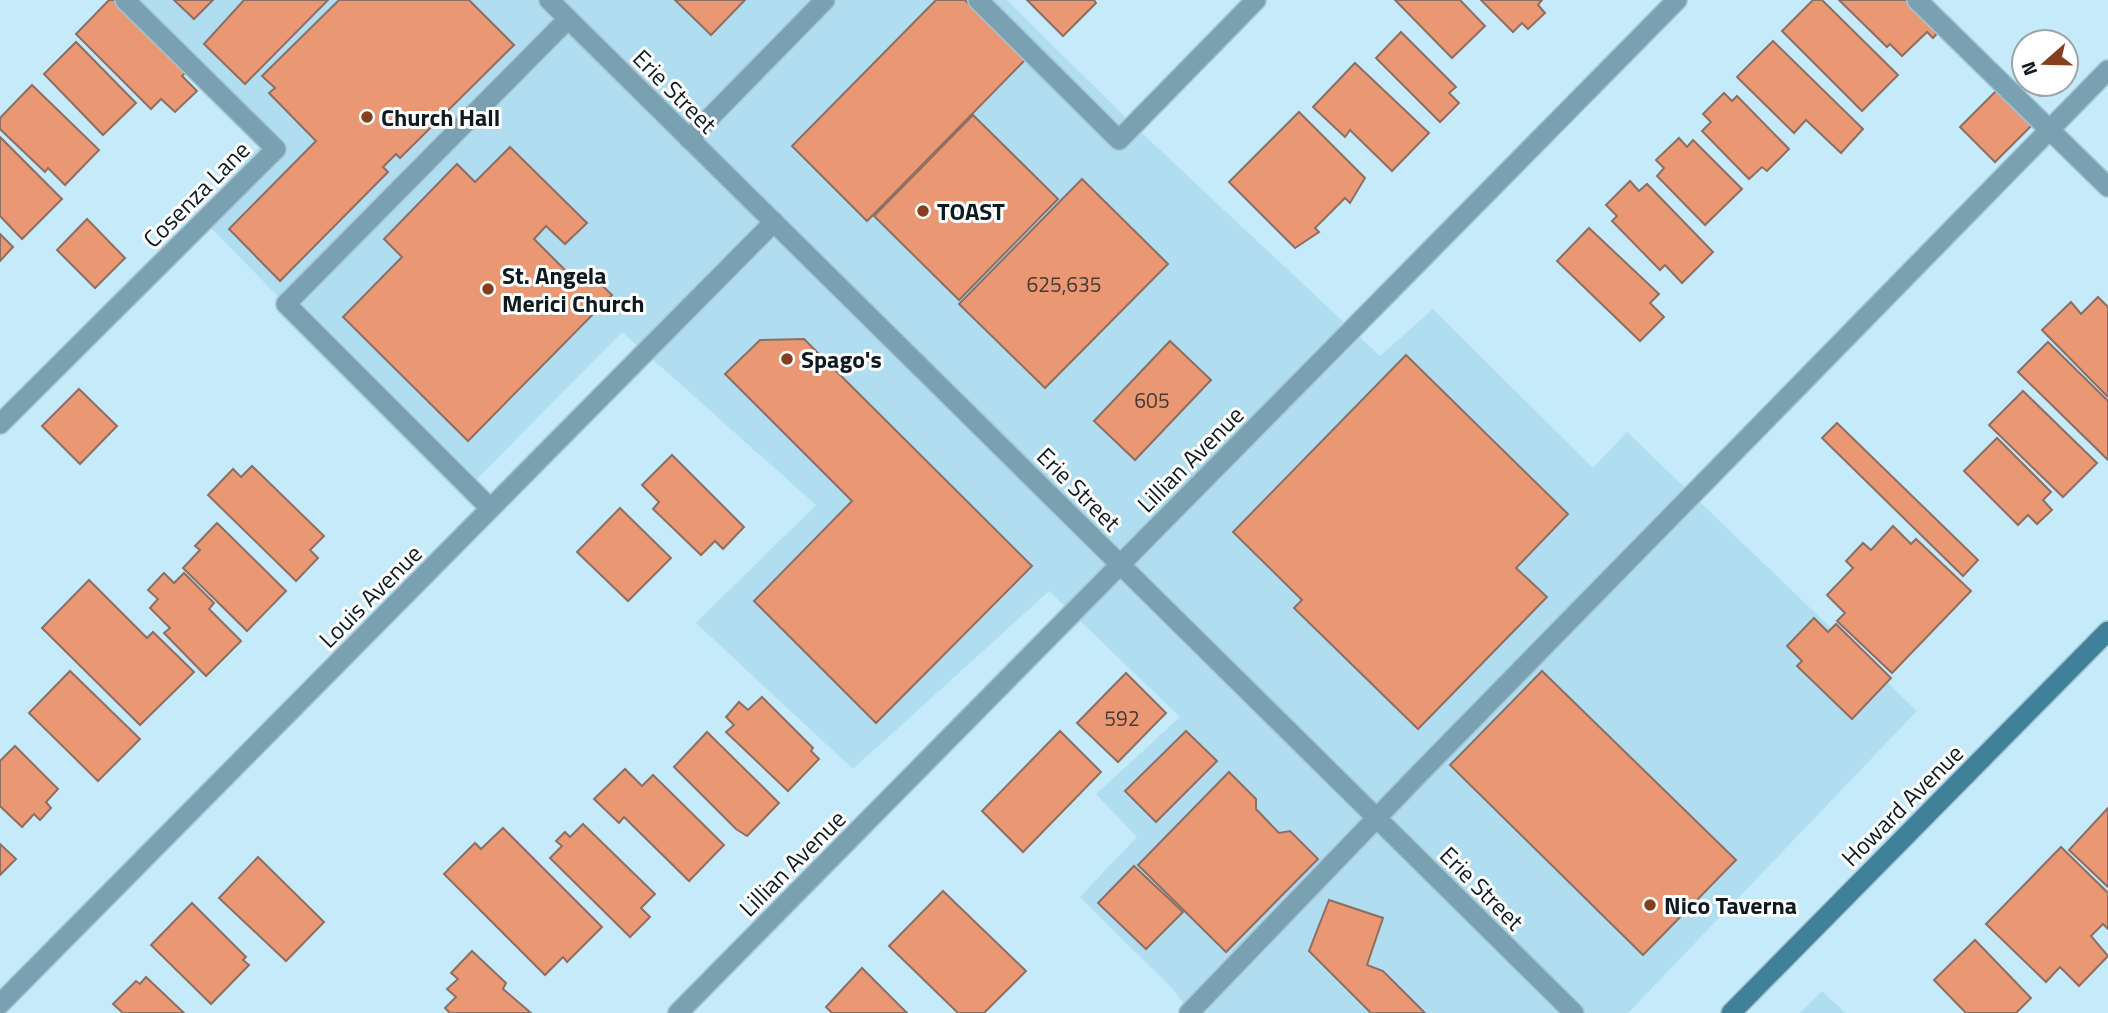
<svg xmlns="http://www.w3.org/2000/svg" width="2108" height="1013" font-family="'Titillium Web',sans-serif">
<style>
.built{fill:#b0ddef}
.building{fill:#ea9774;stroke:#8d6e62;stroke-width:2}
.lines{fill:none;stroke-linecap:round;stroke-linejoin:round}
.service-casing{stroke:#a4c5d2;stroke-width:22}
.minor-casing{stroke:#a4c5d2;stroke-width:22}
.tertiary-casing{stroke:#a4c5d2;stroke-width:22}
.secondary-casing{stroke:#a4c5d2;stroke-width:22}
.service{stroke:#79a1b2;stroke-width:19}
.minor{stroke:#79a1b2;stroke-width:19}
.tertiary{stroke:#79a1b2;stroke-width:19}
.secondary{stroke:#3f8198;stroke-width:19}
.poi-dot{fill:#863e1e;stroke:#fff;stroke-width:2.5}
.labels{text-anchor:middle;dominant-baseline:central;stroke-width:6;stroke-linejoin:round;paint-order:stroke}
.number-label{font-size:21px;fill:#443a35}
.street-label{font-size:24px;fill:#0d1b20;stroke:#fff}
.poi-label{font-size:24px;font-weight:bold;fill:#0d1b20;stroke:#fff;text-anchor:start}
</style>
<rect width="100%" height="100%" fill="#c5eaf9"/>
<g class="built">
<path d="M136,0H1007L1129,121L1380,356L1433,309L1593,468L1627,432L1917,711L1628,1013H1191L1172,988L1080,897L1137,837L1096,794L1180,717L1049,591L853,769L696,623L816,505L622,332L467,489L216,233L196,216L272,133Z"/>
<path d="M1822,991L1845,1013H1800Z"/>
</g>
<g class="building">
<path d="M109,0H119L189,69L182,76L197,91L175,112L161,99L151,109L76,34Z"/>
<path d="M174,0H213L194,19Z"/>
<path d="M244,0H328L245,84L204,44Z"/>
<path d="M339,0H469L514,45L400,158L396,154L383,167L388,172L280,281L229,229L316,141L269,93L275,88L262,76Z"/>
<path d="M675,0H745L711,35Z"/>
<path d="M936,0H965L1025,60L867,221L792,146Z"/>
<path d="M1027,0H1094L1096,3L1063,36Z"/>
<path d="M1395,0H1460L1485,26L1452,58Z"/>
<path d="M1481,0H1542L1538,5L1545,13L1528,29L1522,23L1513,32Z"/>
<path d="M1813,0H1822L1898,75L1862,111L1782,31Z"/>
<path d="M1839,0H1914L1942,28L1933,38L1927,32L1902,56L1890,44L1887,47Z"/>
<path d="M1401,32L1456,87L1449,93L1459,103L1440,122L1376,58Z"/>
<path d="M1773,41L1863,129L1841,153L1806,120L1794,133L1737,77Z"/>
<path d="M76,42L136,103L103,135L44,74Z"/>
<path d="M1355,63L1429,133L1392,171L1350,130L1345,137L1313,107Z"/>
<path d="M32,85L99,150L65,185L48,168L45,172L0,129V118Z"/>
<path d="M2001,86L2036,121L1995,162L1960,127Z"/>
<path d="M1724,93L1732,101L1737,96L1789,149L1767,171L1762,167L1749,179L1702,131L1711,122L1703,114Z"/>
<path d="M1299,112L1365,178L1350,203L1345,198L1315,228L1319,232L1295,248L1229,182Z"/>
<path d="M973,115L1058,199L959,300L874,216Z"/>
<path d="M0,137L62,199L22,239L0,216Z"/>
<path d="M1679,138L1687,147L1693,140L1742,189L1705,225L1657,176L1664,168L1656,160Z"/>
<path d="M510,147L587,223L565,244L546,226L534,239L578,283L589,273L612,295L468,441L343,317L402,257L384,239L457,164L475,182Z"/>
<path d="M1082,179L1168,264L1045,388L959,304Z"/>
<path d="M1630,181L1639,191L1647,184L1713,252L1682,283L1665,265L1660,270L1612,221L1617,216L1606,205Z"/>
<path d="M87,219L125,258L95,288L57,250Z"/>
<path d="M1589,228L1659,294L1650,303L1664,317L1640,341L1557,261Z"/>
<path d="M0,234L13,247L0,261Z"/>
<path d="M2098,297L2108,307V397L2042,330L2071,302L2081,314Z"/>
<path d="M804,339L1032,566L876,723L754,601L852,501L725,374L760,340Z"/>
<path d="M1170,341L1211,380L1135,460L1094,421Z"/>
<path d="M2048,342L2108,401V460L2018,372Z"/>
<path d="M1406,355L1568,514L1516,568L1547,597L1418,729L1294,608L1302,600L1233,532Z"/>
<path d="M79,389L117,426L80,464L42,426Z"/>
<path d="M2023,391L2097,463L2063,497L1989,425Z"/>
<path d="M1837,423L1978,560L1963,576L1822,438Z"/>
<path d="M1997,438L2051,492L2043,500L2052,510L2037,524L2028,515L2018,525L1964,471Z"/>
<path d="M672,455L744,527L723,549L715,541L701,555L653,509L659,502L642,485Z"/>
<path d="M252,466L324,536L310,550L318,558L296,581L208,495L233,469L241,477Z"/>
<path d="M620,508L671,558L628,601L577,552Z"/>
<path d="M217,523L286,591L247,631L183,568L200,550L195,546Z"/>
<path d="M1893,526L1911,544L1916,539L1971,591L1892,673L1837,621L1845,613L1827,595L1853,568L1846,561L1863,543L1871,550Z"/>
<path d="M164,573L174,583L184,573L214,603L209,609L241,641L206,676L164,633L170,628L150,608L158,599L148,590Z"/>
<path d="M89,580L147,638L153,632L194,672L140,725L42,628Z"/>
<path d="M1814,618L1828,632L1836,624L1891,678L1852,719L1797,666L1802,661L1787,646Z"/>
<path d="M70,671L140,739L98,781L29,713Z"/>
<path d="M1542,671L1736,860L1643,955L1450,765Z"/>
<path d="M1126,673L1166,713L1118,762L1077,723Z"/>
<path d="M762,697L813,748L811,751L819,759L788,791L726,732L734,725L726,717L739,702L748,710Z"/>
<path d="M1060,731L1101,772L1023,852L982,811Z"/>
<path d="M1186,731L1217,761L1156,822L1125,791Z"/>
<path d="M707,732L779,803L747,836L736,829L674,767Z"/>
<path d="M15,746L58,789L46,802L51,808L40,820L34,814L22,827L0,806V761Z"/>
<path d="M625,769L642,786L653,775L724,845L689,881L624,817L619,823L594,799Z"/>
<path d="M1229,772L1256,799V809L1279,833L1290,831L1318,859L1226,952L1138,865Z"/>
<path d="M2108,808V887L2069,850Z"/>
<path d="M583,824L655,894L641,908L650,917L630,937L550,858L562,846L556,841L565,832L570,837Z"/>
<path d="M503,828L602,927L567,962L563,957L545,975L444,874L475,843L481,849Z"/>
<path d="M0,844L16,859L0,875Z"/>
<path d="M2061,847L2108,893V929L2103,924L2091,936L2108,956L2079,986L2060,967L2046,982L1986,924Z"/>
<path d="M258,857L324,922L286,961L219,898Z"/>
<path d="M1134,866L1183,912L1146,949L1098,903Z"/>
<path d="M943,891L1026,971L984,1013H958L889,946Z"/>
<path d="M1329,900L1383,918L1367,965L1383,971L1425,1013H1371L1309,951Z"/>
<path d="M192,903L246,957L243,960L249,965L211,1004L151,945Z"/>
<path d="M1975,940L2031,998L2016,1013H1966L1934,980Z"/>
<path d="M472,951L506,983L503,989L531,1013H450L445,1008L456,997L447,989L458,979L451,973Z"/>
<path d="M862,968L907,1013H832L826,1007Z"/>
<path d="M146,977L184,1013H123L113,1004L136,981L140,984Z"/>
</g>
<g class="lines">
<g class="service-casing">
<g id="service">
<path d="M978,0L1119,140L1256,0"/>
<path d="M1917,0L2108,187"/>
<path d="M0,424L276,149L125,0"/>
<path d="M490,508L286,304L568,19"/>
<path d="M1189,1013L1418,775L2108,70"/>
</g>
</g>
<g class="minor-casing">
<g id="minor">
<path d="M689,139L825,0"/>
<path d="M0,1004L774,222"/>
<path d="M678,1013L1677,0"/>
</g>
</g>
<g class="tertiary-casing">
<path id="tertiary" d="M549,0L1574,1013"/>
</g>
<g class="secondary-casing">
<path id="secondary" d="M1731,1013L2108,631"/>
</g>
<use href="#service" class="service"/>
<use href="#minor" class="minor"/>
<use href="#tertiary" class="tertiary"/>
<use href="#secondary" class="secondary"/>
</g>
<g class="poi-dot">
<circle cx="367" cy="117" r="7"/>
<circle cx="923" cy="211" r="7"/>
<circle cx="488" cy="289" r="7"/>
<circle cx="787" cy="359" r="7"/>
<circle cx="1650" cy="905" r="7"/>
</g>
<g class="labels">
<g class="number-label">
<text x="1064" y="284">625,635</text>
<text x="1152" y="400">605</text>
<text x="1122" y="718">592</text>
</g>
<g class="street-label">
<text transform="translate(675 91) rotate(45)">Erie Street</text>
<text transform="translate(196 194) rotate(-45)">Cosenza Lane</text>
<text transform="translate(1190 459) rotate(-45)">Lillian Avenue</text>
<text transform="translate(1079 489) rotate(45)">Erie Street</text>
<text transform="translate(370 596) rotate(-45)">Louis Avenue</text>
<text transform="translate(1902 805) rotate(-45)">Howard Avenue</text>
<text transform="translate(792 863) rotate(-45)">Lillian Avenue</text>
<text transform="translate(1482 888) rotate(45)">Erie Street</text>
</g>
<g class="poi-label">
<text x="381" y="117">Church Hall</text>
<text x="937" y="211">TOAST</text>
<text x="502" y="275">St. Angela<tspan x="502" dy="28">Merici Church</tspan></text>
<text x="801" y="359">Spago's</text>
<text x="1664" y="905">Nico Taverna</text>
</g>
</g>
<g transform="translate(2045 63) rotate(250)"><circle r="33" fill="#ffffff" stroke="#9ea4a6" stroke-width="2"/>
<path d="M0-5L12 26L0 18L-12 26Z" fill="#863e1e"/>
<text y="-10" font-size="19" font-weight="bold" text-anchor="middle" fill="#0d1b20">N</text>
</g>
</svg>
